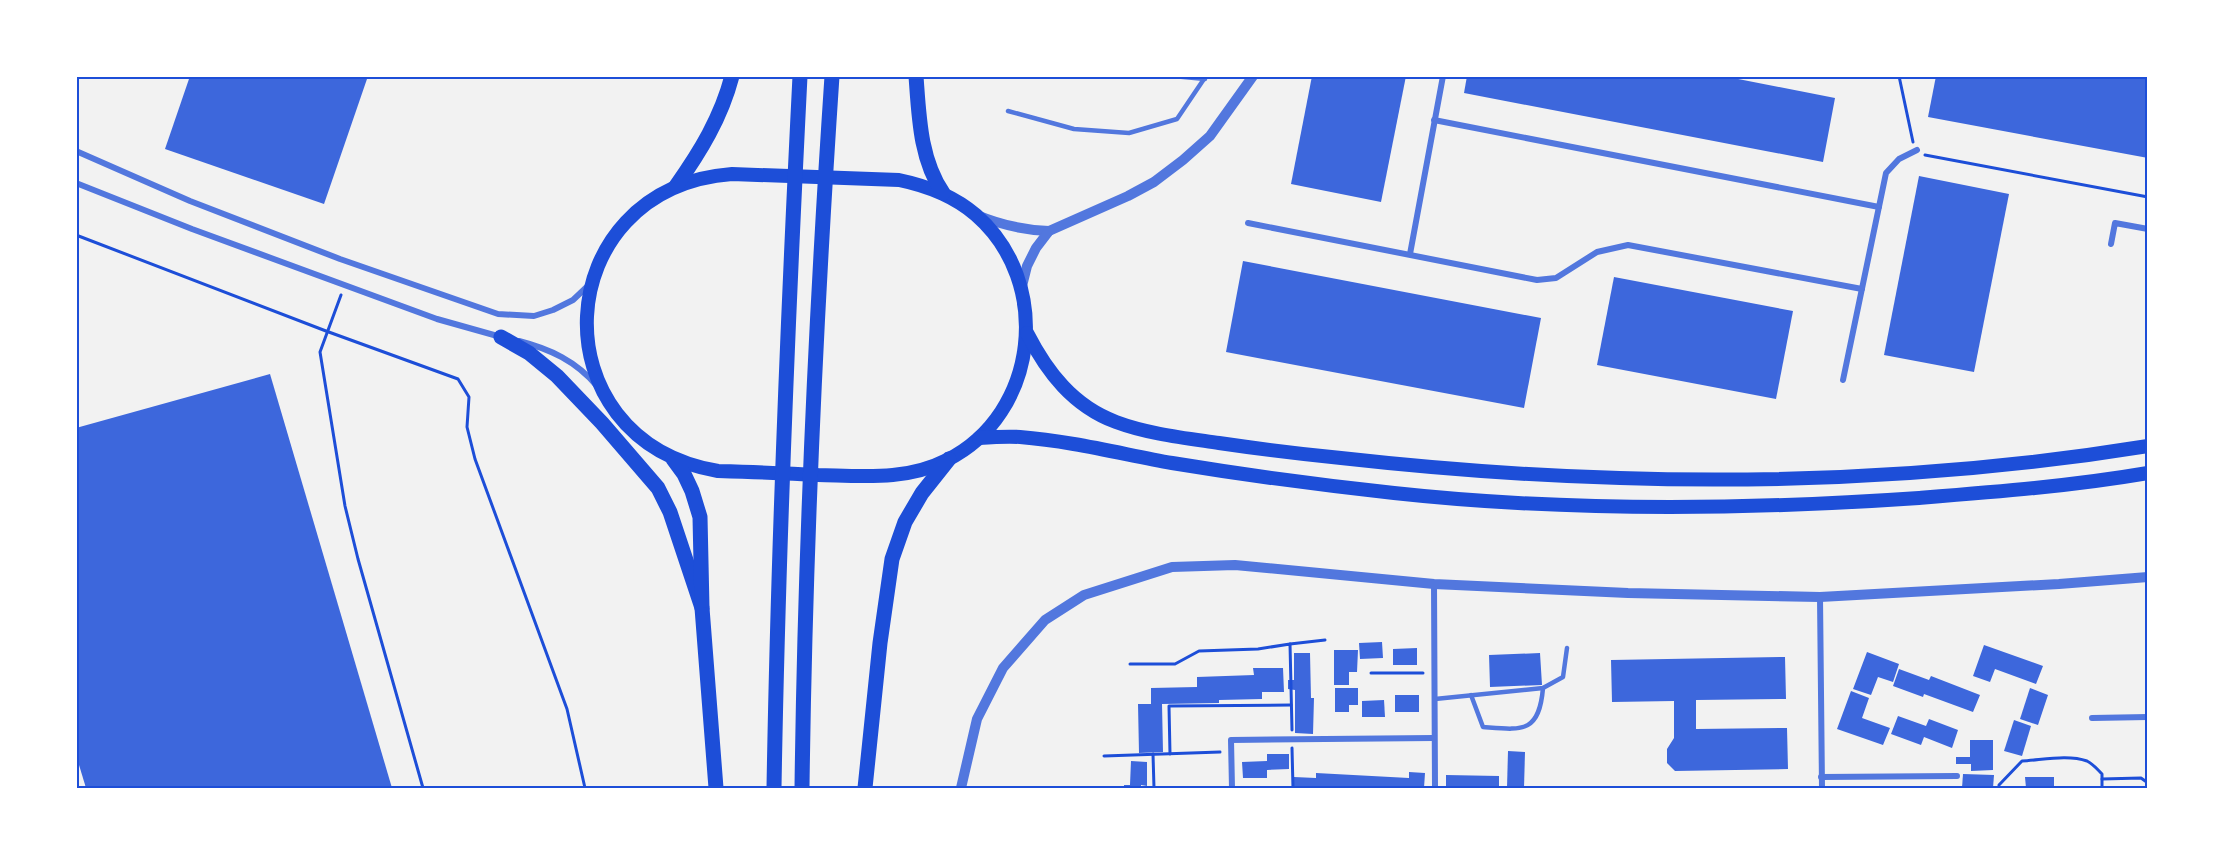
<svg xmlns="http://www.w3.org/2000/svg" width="2224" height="865" font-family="Raleway,sans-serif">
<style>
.building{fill:#3d67dc}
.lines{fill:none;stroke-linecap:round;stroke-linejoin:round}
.path{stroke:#1d4ed8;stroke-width:3}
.service{stroke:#5277de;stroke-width:4.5}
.minor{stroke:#5277de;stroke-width:6}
.tertiary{stroke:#5277de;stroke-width:10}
.primary{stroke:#1d4ed8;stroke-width:14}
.trunk{stroke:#1d4ed8;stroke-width:15}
.neatline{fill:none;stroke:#1d4ed8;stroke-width:2}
</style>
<rect width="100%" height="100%" fill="#f2f2f2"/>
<g class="building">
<path d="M190,76H368L324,204L165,149Z"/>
<path d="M1312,76H1406L1381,202L1291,184Z"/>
<path d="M1467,76H1723L1835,98L1823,162L1464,93Z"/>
<path d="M1936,76H2148V158L1928,117Z"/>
<path d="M1919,176L2009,194L1974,372L1884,355Z"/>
<path d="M1243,261L1541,318L1524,408L1226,352Z"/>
<path d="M1614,277L1793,311L1776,399L1597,365Z"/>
<path d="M270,374L392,788H86L76,755V428Z"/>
<path d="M1382,642L1383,658L1360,659L1359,643Z"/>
<path d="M1984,645L2043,666L2036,684L1995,669L1990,682L1973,676Z"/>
<path d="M1417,648V665H1393V649Z"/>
<path d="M1334,650H1358L1357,672H1349V685H1334Z"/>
<path d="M1867,652L1899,664L1893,682L1878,677L1871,695L1853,689Z"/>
<path d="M1294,653H1310L1311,698H1314L1313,734L1295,733V690L1288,689V680H1294Z"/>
<path d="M1540,653L1542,685L1490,687L1489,655Z"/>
<path d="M1785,657L1786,699L1696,700V729L1787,728L1788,769L1675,771L1667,763V749L1674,738V701L1612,702L1611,660Z"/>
<path d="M1253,668H1283L1284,692H1262V699L1219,700V703L1162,704L1163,752L1139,753L1138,704H1151V688L1197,687V677L1254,675Z"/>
<path d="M1899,669L1929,680L1931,676L1980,695L1973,712L1924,694L1923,697L1893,686Z"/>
<path d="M1335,688H1358V705H1349V712H1335Z"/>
<path d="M2030,688L2048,695L2038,725L2020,719Z"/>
<path d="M1851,691L1869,698L1862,718L1890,728L1883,745L1837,729Z"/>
<rect x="1395" y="695" width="24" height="17"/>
<path d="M1384,700L1385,717H1362V701Z"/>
<path d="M1898,716L1926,726L1929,719L1958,730L1952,748L1924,737L1921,745L1891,734Z"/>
<path d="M2014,720L2031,726L2022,756L2004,751Z"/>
<path d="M1970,740H1993V770L1971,771V764H1956V757H1970Z"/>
<path d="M1508,751L1525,752L1524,788H1507Z"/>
<path d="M1267,754H1289V769L1267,770V778H1243L1242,762L1267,761Z"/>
<path d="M1131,761L1147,762V786L1141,785V788H1124V785H1130Z"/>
<path d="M1409,772L1425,773L1424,788H1293L1294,777L1316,778V773L1409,778Z"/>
<path d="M1963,774L1994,775L1993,788H1962Z"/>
<path d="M1446,775L1499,776V788H1446Z"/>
<path d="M2025,777H2054V788H2026Z"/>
</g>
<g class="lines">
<g class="path">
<path d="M1899,76L1913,142"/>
<path d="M1925,155L2148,197"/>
<path d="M76,235L326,331L458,379L469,397L467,427L475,459L567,709L585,788"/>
<path d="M341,295L320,352L345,506L358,559L423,788"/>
<path d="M1290,644L1325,640"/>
<path d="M1130,664H1175L1199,651L1258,649L1290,644L1292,730"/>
<path d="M1371,673H1423"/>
<path d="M1292,748L1293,788"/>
<path d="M1153,754L1154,788"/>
<path d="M1170,754L1169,706L1291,705"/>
<path d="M1104,756L1220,752"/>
<path d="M2102,779V788"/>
<path d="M1999,788V785L2022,761C2042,760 2068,754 2087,761C2093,764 2098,770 2102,774V779L2141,778L2148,783"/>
</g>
<g class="service">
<path d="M1173,76L1205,79"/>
<path d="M1008,111L1074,129L1129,133L1177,119L1206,76"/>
<path d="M1471,695L1483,727C1522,730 1539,734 1543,688"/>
<path d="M1435,699L1543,688L1563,677L1567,648"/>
</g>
<g class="minor">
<path d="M1434,120L1879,207"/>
<path d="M76,151L190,201L340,259L498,314L534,316L553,310L573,300L592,282"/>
<path d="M76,183L192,229L437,319L501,337"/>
<path d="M1248,223L1537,280L1556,278L1597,252L1628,245L1862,289"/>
<path d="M2111,244L2115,223L2148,229"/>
<path d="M1410,254L1443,76"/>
<path d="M519,341C550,349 576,361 597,386"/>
<path d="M1843,380L1886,173L1899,159L1917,150"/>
<path d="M1434,584L1435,788"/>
<path d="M1820,597L1822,788"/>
<path d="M2092,718L2148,717"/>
<path d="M1821,777L1957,776"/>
<path d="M1232,788L1231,740L1434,738"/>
</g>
<g class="tertiary">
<path d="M977,215C1001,225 1023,230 1049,231"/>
<path d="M1022,286L1027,266L1036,248L1049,231L1128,196L1154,182L1183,160L1210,136L1253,76"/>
<path d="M961,788L977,719L1003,668L1045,620L1084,595L1172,567L1235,565L1434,584L1628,593L1820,597L2059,584L2148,577"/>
</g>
<g class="primary">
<path d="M732,174L899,180C928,186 954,196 976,215C1053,282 1039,414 947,460C906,481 863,476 818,475C785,473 752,472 718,471C535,440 547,188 732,174Z"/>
<path d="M1027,333C1047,372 1073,406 1116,422C1148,434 1185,438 1219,443C1260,449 1300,454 1341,458C1608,488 1882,489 2148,446"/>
<path d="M979,438C993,437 1007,436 1020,437C1071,441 1122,454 1172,463C1245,475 1320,485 1394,493C1568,512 1744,510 1919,498C1995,492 2072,486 2148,473"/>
</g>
<g class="trunk">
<path d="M916,76C919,117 920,159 943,193"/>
<path d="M676,186C700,152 721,118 732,76"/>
<path d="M501,337L529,353L557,376L602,423L658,488L670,512L702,608"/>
<path d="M673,459L684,474L692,491L700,517L702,608L716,788"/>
<path d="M774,788C778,551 788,314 800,76"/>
<path d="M802,788C805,551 816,314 832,76"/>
<path d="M865,788L880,643L892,559L905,522L922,493L949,459"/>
</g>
</g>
<rect width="2224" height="865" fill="none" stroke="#ffffff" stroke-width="156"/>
<rect x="78" y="78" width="2068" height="709" class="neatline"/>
</svg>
